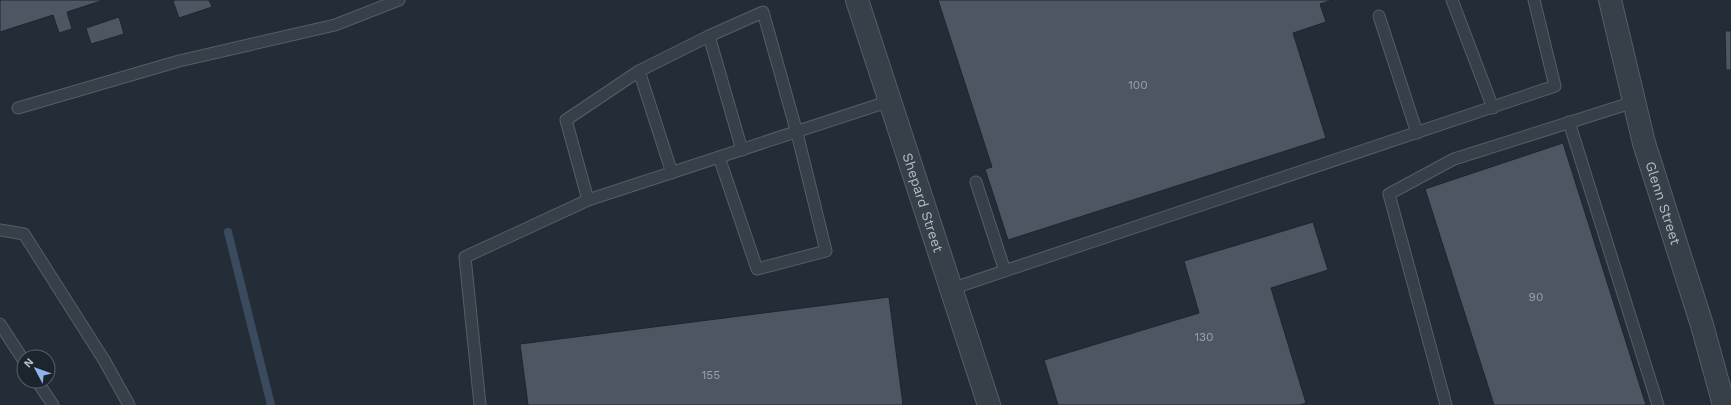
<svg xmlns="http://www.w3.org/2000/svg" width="1731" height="405" font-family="'Work Sans',sans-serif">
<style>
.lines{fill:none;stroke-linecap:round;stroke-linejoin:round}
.stream{stroke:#3a4b5f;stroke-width:8}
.building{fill:#4c5763;stroke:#1e262f}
.lane-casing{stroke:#555d66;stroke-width:13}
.street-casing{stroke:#555d66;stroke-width:24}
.lane{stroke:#373f48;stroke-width:11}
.street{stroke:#373f48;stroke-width:22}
.labels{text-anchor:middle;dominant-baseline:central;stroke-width:3;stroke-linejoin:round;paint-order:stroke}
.number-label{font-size:12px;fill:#98a1ac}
.street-label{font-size:14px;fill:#b2bac4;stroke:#1c242d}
</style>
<rect width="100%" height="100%" fill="#242d37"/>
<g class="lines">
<path class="stream" d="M228,232L271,405"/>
</g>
<g class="building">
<path d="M0,0H104L67,12L72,29L59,33L53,15L0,32Z"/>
<path d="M175,0H209L212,7L179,18L173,1Z"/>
<path d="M938,0H1333L1320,4L1326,22L1293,33L1326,138L1008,240L985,169L992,167Z"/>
<path d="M119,17L124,34L91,44L86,28Z"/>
<path d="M1725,31H1731V70H1726Z"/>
<path d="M1563,143L1646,405H1494L1425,189Z"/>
<path d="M1313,222L1328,270L1271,288L1306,403L1300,405H1058L1044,360L1199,313L1184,261Z"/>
<path d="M889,297L903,405H528L520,344Z"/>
</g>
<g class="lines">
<g class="lane-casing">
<g id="lane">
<path d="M1452,0L1493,108"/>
<path d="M1379,16L1417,133"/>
<path d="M18,108L179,61L335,25L399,0"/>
<path d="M1569,122L1658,405"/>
<path d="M719,157L757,269L826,251L797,133L763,12L709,36L742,150"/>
<path d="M672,173L639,71L709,36"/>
<path d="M976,182L1005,271"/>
<path d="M588,200L566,120L639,71"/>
<path d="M0,230L24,234L104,360L129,405"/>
<path d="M951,289L1555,86L1534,0"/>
<path d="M0,324L24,361"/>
<path d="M37,381L53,405"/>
<path d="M480,405L465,257L588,200L890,101"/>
<path d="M1446,405L1389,194L1454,159L1634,102"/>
</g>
</g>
<g class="street-casing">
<g id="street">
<path id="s1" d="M857,0L989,405"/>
<path id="s2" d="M1610,0L1644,143L1702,325L1724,405"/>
</g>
</g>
<use href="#lane" class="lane"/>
<use href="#street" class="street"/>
</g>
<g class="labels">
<g class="number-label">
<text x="1138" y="85">100</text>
<text x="1536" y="297">90</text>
<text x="1204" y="337">130</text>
<text x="711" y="375">155</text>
</g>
<g class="street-label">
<text stroke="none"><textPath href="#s1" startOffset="213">Shepard Street</textPath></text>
<text stroke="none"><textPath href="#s2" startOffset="210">Glenn Street</textPath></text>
</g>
</g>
<g transform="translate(36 369) rotate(311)"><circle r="19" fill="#1c242d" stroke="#586069"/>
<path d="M0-3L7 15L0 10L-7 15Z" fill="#8eb6ed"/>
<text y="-6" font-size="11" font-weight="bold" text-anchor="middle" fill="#b2bac4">N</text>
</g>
</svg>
